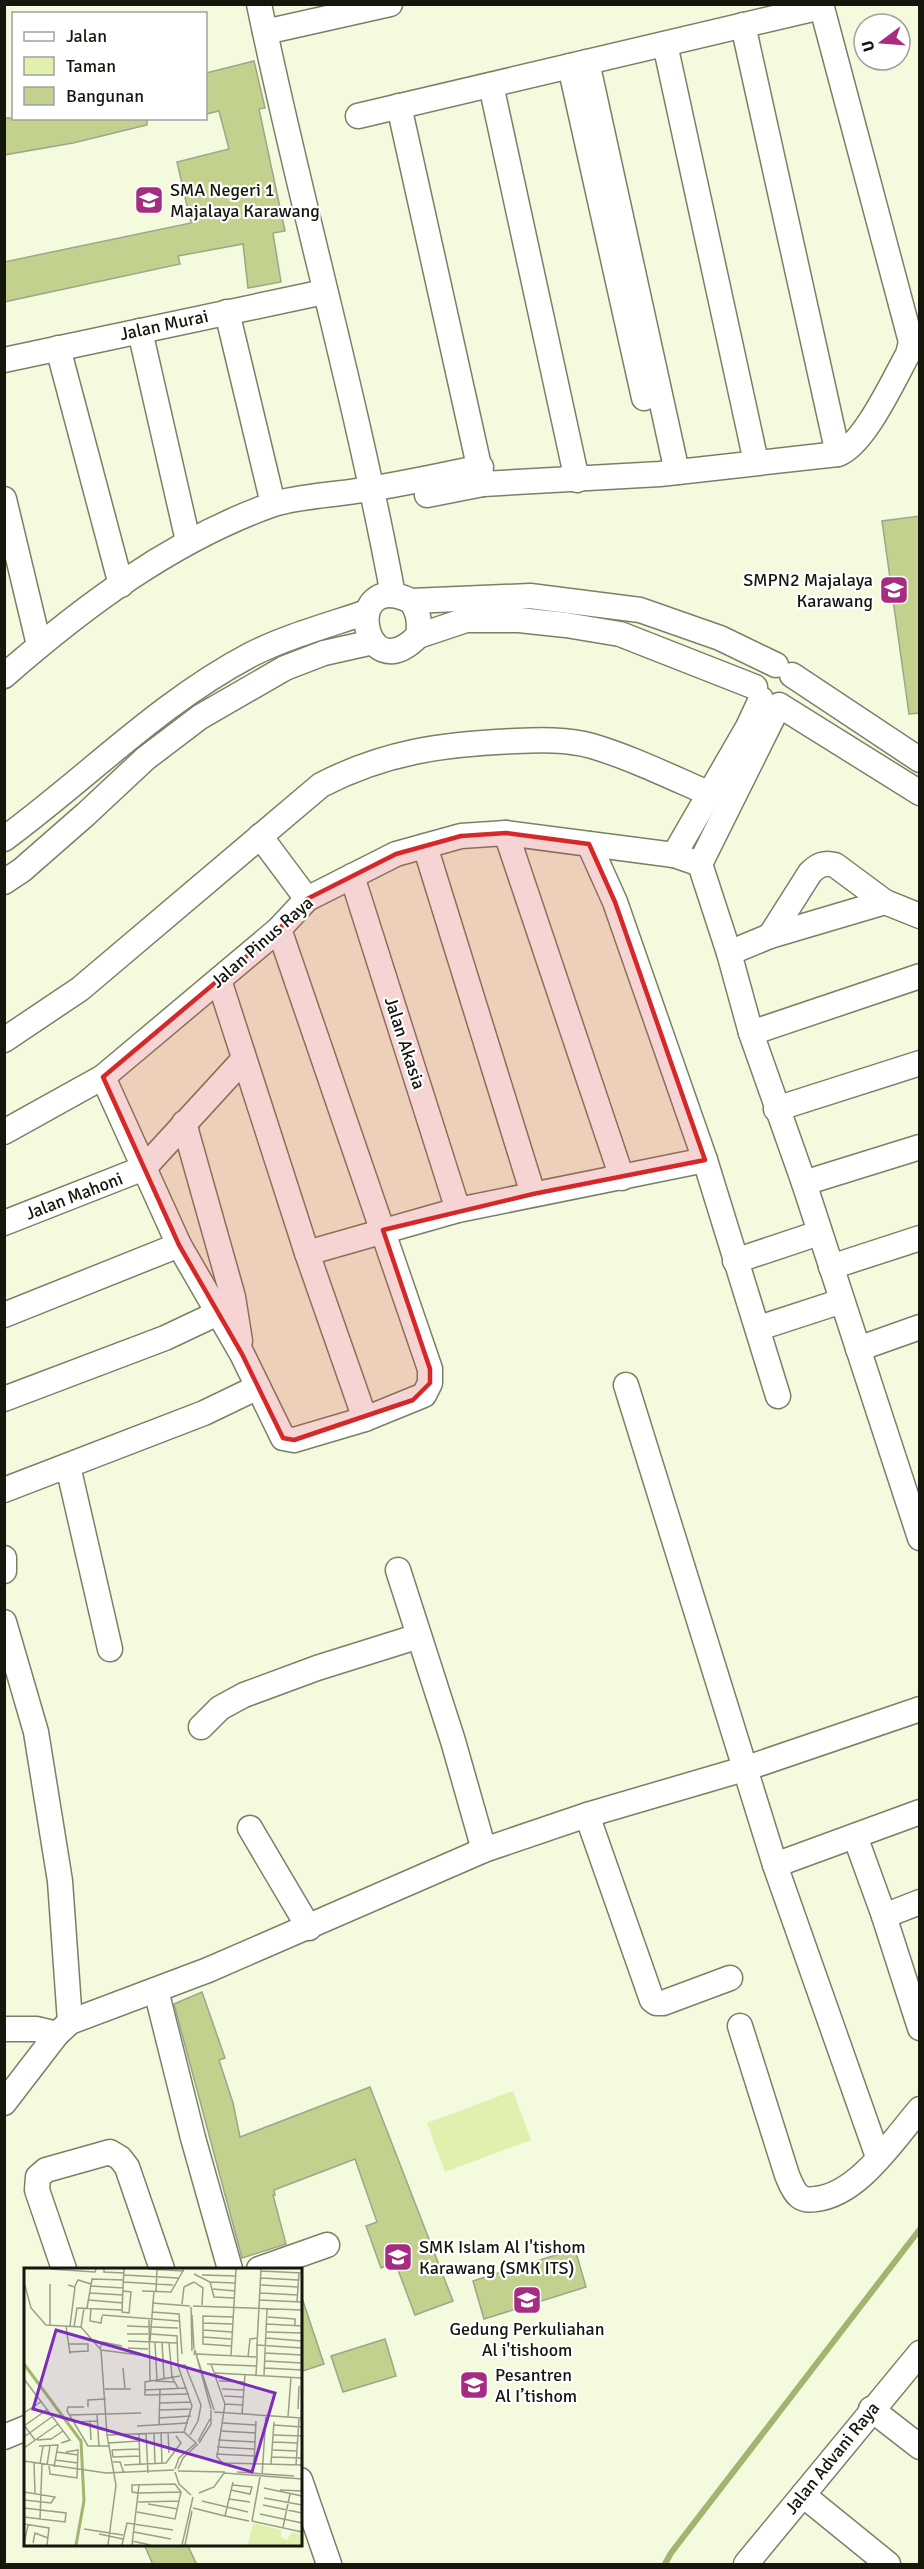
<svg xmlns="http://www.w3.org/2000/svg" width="924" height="2569" font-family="Signika,sans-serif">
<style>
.green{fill:#e1f0af}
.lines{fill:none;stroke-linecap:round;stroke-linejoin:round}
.stream{stroke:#a4b36f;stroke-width:6}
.building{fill:#c2d18d;stroke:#9fa58b;stroke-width:1.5}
.minor-casing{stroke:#7a8067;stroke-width:27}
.minor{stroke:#fff;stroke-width:24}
.marked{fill:#d62828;fill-opacity:0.2;stroke:#d62828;stroke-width:4.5;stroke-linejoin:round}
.labels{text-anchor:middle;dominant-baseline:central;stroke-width:4.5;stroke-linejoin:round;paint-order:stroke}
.poi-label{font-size:18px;fill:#15170d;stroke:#fff;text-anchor:start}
.street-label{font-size:18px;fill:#15170d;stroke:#fff}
.inset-river{fill:none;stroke:#a4b36f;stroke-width:3}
.inset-road{fill:none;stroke:#9a9f8a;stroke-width:1.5}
.view{fill:#7b2cbf;fill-opacity:0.15;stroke:#7b2cbf;stroke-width:3}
.inset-edge{fill:none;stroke:#15170d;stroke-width:3}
</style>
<rect width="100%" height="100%" fill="#f3fade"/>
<path class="green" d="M513,2091L531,2140L445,2172L427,2123Z"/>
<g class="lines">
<path class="stream" d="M665,2564L671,2553L920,2229"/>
</g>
<g class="building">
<path d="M254,61L265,108L259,109L285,231L273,233L281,282L248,288L243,244L178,256L180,264L4,302V262L191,223L177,162L229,149L219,111L206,114V73Z"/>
<path d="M4,118H147V125L73,143L4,155Z"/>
<path d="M920,516V713L909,714L882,521Z"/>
<path d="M202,1992L225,2058L219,2060L233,2103L240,2137L370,2087L453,2301L415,2315L395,2262L381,2268L366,2226L377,2222L355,2159L274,2190L275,2195H273L286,2244L242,2258L174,2004Z"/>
<path d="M575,2249L586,2287L484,2319L473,2281Z"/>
<path d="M300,2301H303L324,2364L300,2372Z"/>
<path d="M385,2339L396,2376L343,2392L331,2356Z"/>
<path d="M144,2544H187L197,2565H153Z"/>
</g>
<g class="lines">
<g class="minor-casing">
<g id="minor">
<path d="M259,4C300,202 356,396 393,595"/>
<path d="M743,25L838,454"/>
<path d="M265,32L390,4"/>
<path d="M665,44L756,462"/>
<path d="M587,62L677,472"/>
<path d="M570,66L644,398"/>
<path d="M491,85L577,480"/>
<path d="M399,106L483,484L660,474L838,454C864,445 894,379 908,354L911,342L821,4"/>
<path d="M358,116L821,7"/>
<path d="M227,312L273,504"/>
<path d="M140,331L188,541"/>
<path d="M58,348L121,585"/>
<path d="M4,360L324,292"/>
<path d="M427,495L483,484"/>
<path d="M4,499L39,645"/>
<path d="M411,601C419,613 420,622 418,636C362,693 341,567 411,601L530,596L640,610L720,638L776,665"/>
<path d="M418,636L466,620H519L566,625L620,634L755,687"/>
<path d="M792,675L920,760"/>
<path d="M4,676C83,607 171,541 271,505C293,497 331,495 356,491C398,485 439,476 481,467"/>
<path d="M506,833L622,1178"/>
<path d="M260,836L307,899"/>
<path d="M4,839C87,778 160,702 252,654C288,636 329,625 367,612"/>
<path d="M589,844L615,902L705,1160L778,1396"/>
<path d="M425,846L533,1194"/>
<path d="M674,855L748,727L761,699"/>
<path d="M700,864L779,705L920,793"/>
<path d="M352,876L458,1210"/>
<path d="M4,882L22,870L86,814L146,758L200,717L285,668L324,653L373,642"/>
<path d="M770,936L810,873C818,865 824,862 835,865L885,902L920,916"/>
<path d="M729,953L770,936L885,902"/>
<path d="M219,980L307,1253L365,1419"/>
<path d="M751,1033L920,976"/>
<path d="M4,1040L80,989L321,785C385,752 443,744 515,741C539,740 568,739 592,746C632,758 671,777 710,794"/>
<path d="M103,1077L179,1245L242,1354L283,1438L294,1440L365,1419L424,1395L430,1383V1369L279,929"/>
<path d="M776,1109L920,1063"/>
<path d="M184,1123L233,1297L240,1341"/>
<path d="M4,1132L103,1077L279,929L307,899L396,854L461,836L506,833L674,855L700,864L729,953L751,1033L804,1183L920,1538"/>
<path d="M804,1183L920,1147"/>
<path d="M4,1223L144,1168L244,1059"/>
<path d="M307,1253L458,1210L705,1160"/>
<path d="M735,1261L819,1233"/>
<path d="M831,1267L920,1238"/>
<path d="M4,1315L179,1245"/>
<path d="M759,1328L842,1301"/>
<path d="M858,1349L920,1327"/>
<path d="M626,1385L775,1865L878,2157"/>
<path d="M4,1399L165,1338L218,1313"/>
<path d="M68,1466L110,1649"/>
<path d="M4,1490L204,1413L258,1387"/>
<path d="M4,1558V1571"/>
<path d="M398,1570L453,1741L484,1850"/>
<path d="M4,1622L36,1732L60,1881L70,2022"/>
<path d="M201,1727L220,1708L244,1695L317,1668L419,1636"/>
<path d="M587,1815L652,2000L656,2003H663L730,1978"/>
<path d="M250,1828L309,1928"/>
<path d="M855,1836L884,1916L920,2028"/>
<path d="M775,1865L920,1812"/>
<path d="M884,1916L920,1902"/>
<path d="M156,1990L193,2138L230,2269"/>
<path d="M740,2026L787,2175C790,2182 793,2191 799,2196C804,2200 809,2200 816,2199C859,2194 893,2140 920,2109"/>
<path d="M4,2029H36L57,2034"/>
<path d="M4,2103L57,2034L70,2022L208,1970L484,1850L587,1815L744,1769L920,1709"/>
<path d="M64,2269L37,2190L38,2177L46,2170L110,2152L120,2158L127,2167L162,2269"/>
<path d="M259,2269L327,2245"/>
<path d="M871,2409L920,2447"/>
<path d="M4,2437L26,2428"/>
<path d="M300,2480L329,2564"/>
<path d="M803,2495L888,2564"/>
<path d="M746,2564L920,2353"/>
</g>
</g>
<use href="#minor" class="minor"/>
</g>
<path class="marked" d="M506,833L589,844L615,902L705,1160L533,1194L383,1230L430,1369V1383L413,1400L294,1440L283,1438L242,1354L179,1245L103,1077L279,929L307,899L396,854L461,836Z"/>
<defs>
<g id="school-square" transform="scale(1.5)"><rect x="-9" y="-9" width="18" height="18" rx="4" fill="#a62c81" stroke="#fff"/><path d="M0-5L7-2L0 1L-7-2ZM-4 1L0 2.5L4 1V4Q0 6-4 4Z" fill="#fff"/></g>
</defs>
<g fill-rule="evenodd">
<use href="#school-square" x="149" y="200"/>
<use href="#school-square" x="894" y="590"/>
<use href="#school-square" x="398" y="2257"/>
<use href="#school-square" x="527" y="2300"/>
<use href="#school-square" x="474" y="2385"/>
</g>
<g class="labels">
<g class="poi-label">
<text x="170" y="190">SMA Negeri 1<tspan x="170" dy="21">Majalaya Karawang</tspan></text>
<text x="873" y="580" text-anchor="end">SMPN2 Majalaya<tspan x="873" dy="21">Karawang</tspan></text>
<text x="419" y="2247">SMK Islam Al I'tishom<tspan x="419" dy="21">Karawang (SMK ITS)</tspan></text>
<text x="527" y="2329" text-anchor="middle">Gedung Perkuliahan<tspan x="527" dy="21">Al i'tishoom</tspan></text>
<text x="495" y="2375">Pesantren<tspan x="495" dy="21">Al I’tishom</tspan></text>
</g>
<g class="street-label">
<text transform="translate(164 325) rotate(-12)">Jalan Murai</text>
<text transform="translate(262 942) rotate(-41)">Jalan Pinus Raya</text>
<text transform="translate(405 1043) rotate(72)">Jalan Akasia</text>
<text transform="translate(74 1196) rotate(-21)">Jalan Mahoni</text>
<text transform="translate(832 2458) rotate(-51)">Jalan Advani Raya</text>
</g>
</g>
<g transform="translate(24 2268)">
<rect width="278" height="278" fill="#f3fade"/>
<path d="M229,255L258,262L257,269L263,272L268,264L277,266V277H224Z" fill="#e1f0af"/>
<path class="inset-river" d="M0,96L57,173L60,233L52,277"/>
<path class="inset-road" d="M26,1L71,4L72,1M80,1V4L100,5M124,1L160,3M237,3L278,5M170,6L186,14L190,29L210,30M100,7L154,10M178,7L212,8M237,10L274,12M0,14L7,40L22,57L57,59L77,82L83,167L92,217L84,277M100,14L149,17M170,14L179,20L178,37M186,14L211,15M44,17L51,19L46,58M237,17L274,19M51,18L54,12L67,16M67,18L99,20L100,1M189,21L211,23M99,23L107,24L105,45L98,44L99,20M118,23L147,24L160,1M132,24L133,1M66,25L99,27M236,25L274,27M65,32L99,35M235,32L278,34M273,34L275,5M128,35L166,38M158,36L160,19L170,14M169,38L278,42M167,39L168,83M63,40L68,11L100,12M67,40L66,53L77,55L78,48M128,44L155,46L158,86M78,47L155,53M168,47L170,81M244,49L271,51V58M125,52L126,113M179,55L208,56M243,56L278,58M26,58V16M42,58L46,86M103,58L154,60M50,59L53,40L98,42M57,59L60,40M179,62L208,64M243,64L278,65M103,66H124M127,66L154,68M179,69L207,71M242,70L278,73M104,73L153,75M126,73L130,23M138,74L140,110M131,75L133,112M145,75L148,109L154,120M44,76H64V83L46,84M233,77L237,1M207,78L179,76V48L209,49M76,80L79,74L98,78M104,80L124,81M77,82L123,88M241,85L278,87M172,86L190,142M173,86L233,89V77L278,80M170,87L171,82L187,141M207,88L212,1M224,89L226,71L234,70M241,93L278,95M183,96L232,98M187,96L201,136L193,189L199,195L278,197M154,98L161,97L177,137L174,153L166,167M99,100L101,121M241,100L278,102M191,105L278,110M232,107L233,89M240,107L243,41M156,108L121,114V127L165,126M0,111L46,172L37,175M131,113L151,114M195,113L220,114M81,121H107M198,121L220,122M121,122L162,120M200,128L219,129M136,135L167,134M201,136L219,137M60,139H44L43,143L64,178H85M64,139V132L82,131M274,141L275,118M136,142L168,141M190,144L278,150M0,145L18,133M73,146L75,179M218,146L221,107M45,147L117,145M264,149L267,109M135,150L167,148M50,154L73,153M66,154L67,172M199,155L232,157M0,157L11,172M135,157L136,121M250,157L278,159M0,158L24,141M113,158L164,155M196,163L232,165M137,164L138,195M144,164L145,185M122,165L124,205M130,165L131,196M115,166L116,197M83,167L160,164L168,138L154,98L153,68M250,167L278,168M0,169L29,148M13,172L27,171L39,163M194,172L231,174M174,173L186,151M249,174L274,175M84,175L115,173M175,175L187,156V142M15,178L34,177L30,199M193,179L230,181M0,180L34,156M88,182L89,189L115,188M88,182L115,181M249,182L273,183M33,184L54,187M192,186L231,188M248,189L278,190M31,192L54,195M0,193L82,205L150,202M89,194H96L100,205M10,195L11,225M230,195L232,153M16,196L19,178M247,196L250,154M23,197L26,178M100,197L142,195L157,175L152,168M272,197L275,151M25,198L26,206L53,210L54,182L42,184M151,201L155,190L172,175L160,164M154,201L159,190L174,176M154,203L201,204M151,204L155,216L167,227M213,204L270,208M238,208L242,147M236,209L228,253L278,264M240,220L278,228M207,222L226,226L228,219L208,217M256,222L278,223M0,224L31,229L27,235L0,232M175,225L190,219L200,205L278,211M240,230L278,237M205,231L226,234M178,233L224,244M114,234L155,233M124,236L154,241M239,237L278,245M0,240L42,245L41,254L0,249M169,240L201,248L209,214M113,244L151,251L157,224L151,216L108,217V224L114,225L157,224M236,246L278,255M201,248L225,253M16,251L18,196M0,256L25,260L23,277M259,259L266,226M60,261L99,267M110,264L147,271M75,266L99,271M108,273L126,277M9,275L11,265L24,270M0,276L4,257M98,277L103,255L149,262M108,277L115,217M158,277L169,229M161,277L168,243"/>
<path class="view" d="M32,62L251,125L228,204L9,141Z"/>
<rect width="278" height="278" class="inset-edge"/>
</g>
<rect width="924" height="2569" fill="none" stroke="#15170d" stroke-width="12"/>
<rect x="12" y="12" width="195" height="108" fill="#ffffff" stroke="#a1a29e" stroke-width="1.5"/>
<rect x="24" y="32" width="30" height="9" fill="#ffffff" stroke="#a1a29e" stroke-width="1.5"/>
<text x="66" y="42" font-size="18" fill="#15170d">Jalan</text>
<rect x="24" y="57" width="30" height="18" fill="#e1f0af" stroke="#a1a29e" stroke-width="1.5"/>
<text x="66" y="72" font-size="18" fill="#15170d">Taman</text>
<rect x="24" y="87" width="30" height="18" fill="#c2d18d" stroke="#a1a29e" stroke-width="1.5"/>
<text x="66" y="102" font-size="18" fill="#15170d">Bangunan</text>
<g transform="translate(882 42) rotate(254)"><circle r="28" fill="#ffffff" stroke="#a1a29e" stroke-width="1.5"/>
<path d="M0-4.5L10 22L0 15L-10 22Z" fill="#a62c81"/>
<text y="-9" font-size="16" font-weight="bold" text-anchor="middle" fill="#15170d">U</text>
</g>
</svg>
